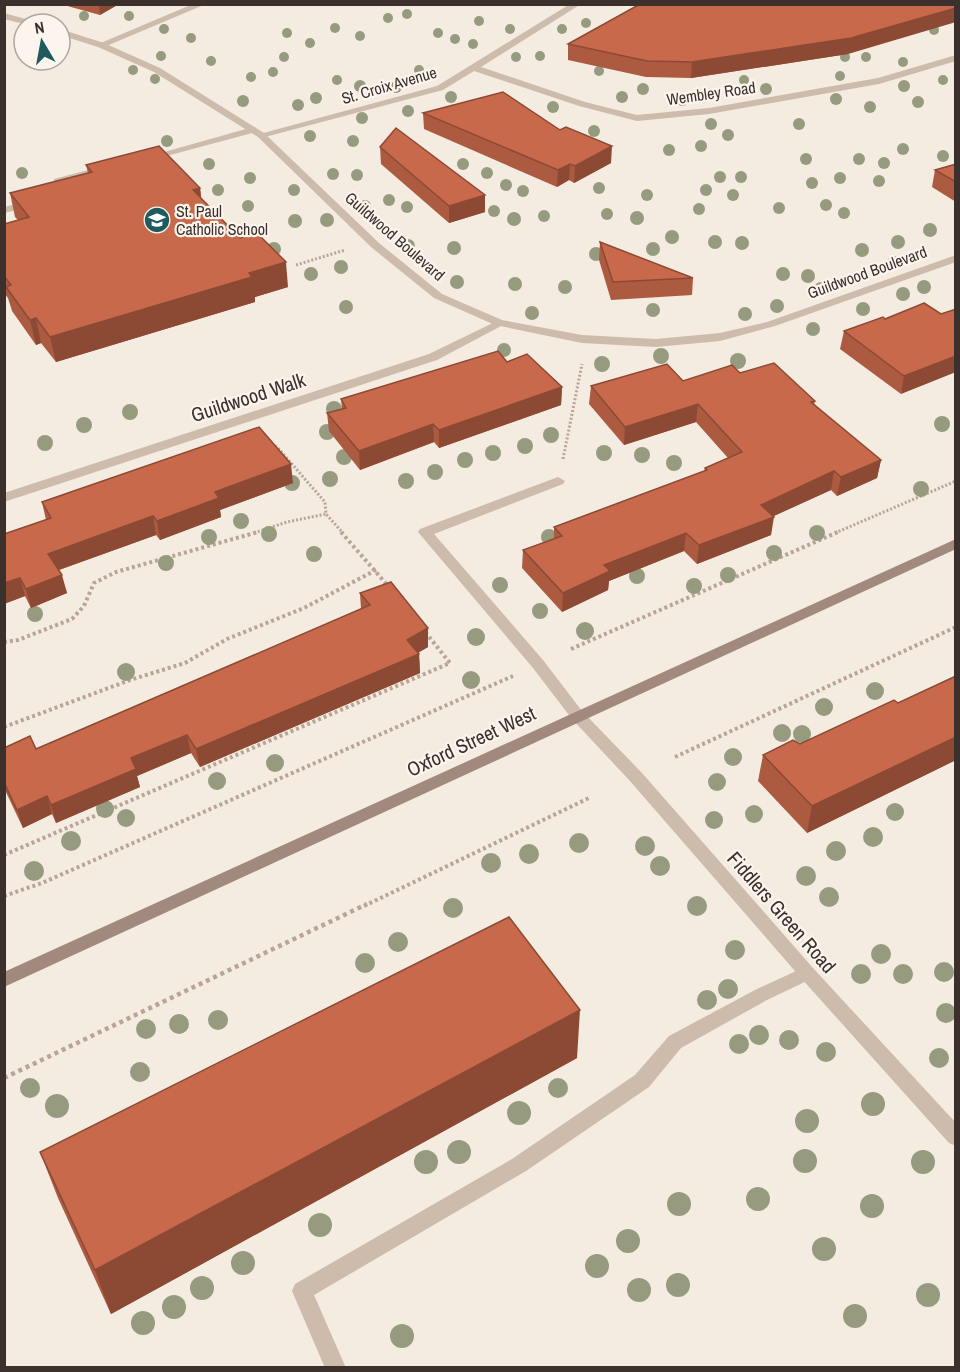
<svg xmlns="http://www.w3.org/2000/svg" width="960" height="1372" font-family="'Archivo Narrow',sans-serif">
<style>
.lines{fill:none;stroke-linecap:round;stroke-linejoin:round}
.path-far2{stroke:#b9a596;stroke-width:3;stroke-dasharray:2 2;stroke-linecap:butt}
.path-far1{stroke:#b9a596;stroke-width:4;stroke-dasharray:3 3;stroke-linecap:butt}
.path{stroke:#b9a596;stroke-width:4.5;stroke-dasharray:4 4;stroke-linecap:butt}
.service{fill:#cdbbac;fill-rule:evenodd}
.minor{fill:#cdbbac;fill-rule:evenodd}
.tertiary{fill:#cdbbac;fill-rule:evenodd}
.secondary{fill:#a18a7d;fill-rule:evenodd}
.tree{fill:#969b7f}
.wall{fill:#ac5a40}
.shaded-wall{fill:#8c4a34}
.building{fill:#c8694b;stroke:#8c4a34;stroke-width:1.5}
.labels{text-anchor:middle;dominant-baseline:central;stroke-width:4.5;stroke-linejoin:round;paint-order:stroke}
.far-street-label{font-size:16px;fill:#3b302b;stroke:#fbf5ee}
.far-poi-label{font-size:16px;fill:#3b302b;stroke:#fbf5ee;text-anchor:start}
.street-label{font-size:20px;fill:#3b302b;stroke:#fbf5ee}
</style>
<rect width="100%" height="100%" fill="#f4ebe1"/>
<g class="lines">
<g class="path-far2">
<path d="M296,265L345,250"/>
<path d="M271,445L277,447L325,502L326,514L343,533"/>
<path d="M563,459L582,364"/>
<path d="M254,533L287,522L326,514"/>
<path d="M835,533L956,481"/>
</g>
<g class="path-far1">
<path d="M341,532L389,587"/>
<path d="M4,642L18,640L72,619L84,606L94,583L116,572L258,532"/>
<path d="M571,649L838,532"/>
<path d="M4,727L130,680L185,663L227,639L304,608L376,570"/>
<path d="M675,757L956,627"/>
<path d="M4,855L450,663L426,633"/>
<path d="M4,896L42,883L513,676"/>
<path d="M364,906L589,798"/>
</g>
<path class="path" d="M4,1078L367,904"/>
<g class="service">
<path d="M253,127L256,128V132L148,161L143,158Z"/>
<path d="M92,169L96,170V174L64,183L68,196L64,199H56L54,179Z"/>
<path d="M34,200L38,201V205L4,213V207Z"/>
<path d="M499,320L503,321V325L437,360L4,502V493L429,354Z"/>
<path d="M558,477L565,481L563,484L434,534L543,660L582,711L585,715L582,719H572L533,668L418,532L420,529Z"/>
<path d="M807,966L813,968L816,973L813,978L767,1000L681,1048L649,1087L526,1171L314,1295L346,1368H325L292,1291L295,1284L512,1159L635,1075L669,1036L755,990Z"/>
</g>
<g class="minor">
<path d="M193,4H206L104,47L96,45Z"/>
<path d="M570,4H581L481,67L585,102L637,115L709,108L878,78L956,55V61L879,84L709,114L637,121L579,106L474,71L443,90L261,138L256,135L437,86Z"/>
<path d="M577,710L582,711L642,773L813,968L956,1123V1146L949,1143L801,978L630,781L572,719L569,715L572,711Z"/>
</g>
<g class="tertiary">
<path d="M4,13L36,22L37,24H24L4,19Z"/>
<path d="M60,29L104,43L160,68L264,133L379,243L442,294L502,320L582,335L656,339L720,333L767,322L956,255V262L775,326L720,341L656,347L582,343L495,325L434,298L371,247L258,137L154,72L98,47L60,35Z"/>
</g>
<path class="secondary" d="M956,539V549L4,987V972Z"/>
</g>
<g class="tree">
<circle cx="407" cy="14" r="5"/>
<circle cx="84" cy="16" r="5"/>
<circle cx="129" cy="16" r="5"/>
<circle cx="388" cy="18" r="5"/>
<circle cx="479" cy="21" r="5"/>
<circle cx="586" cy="23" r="5"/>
<circle cx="335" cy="28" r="5"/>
<circle cx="164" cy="29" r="5"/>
<circle cx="510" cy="29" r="5"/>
<circle cx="562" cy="29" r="5"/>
<circle cx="934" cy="30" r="5"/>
<circle cx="287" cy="33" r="5"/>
<circle cx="438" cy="33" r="5"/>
<circle cx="360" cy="36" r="5"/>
<circle cx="191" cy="38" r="5"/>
<circle cx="455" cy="39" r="5"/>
<circle cx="310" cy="43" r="5"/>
<circle cx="473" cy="44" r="5"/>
<circle cx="161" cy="56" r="5"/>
<circle cx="540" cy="56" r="5"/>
<circle cx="284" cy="57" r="5"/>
<circle cx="516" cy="57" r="5"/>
<circle cx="845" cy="57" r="5"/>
<circle cx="866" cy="57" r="5"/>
<circle cx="211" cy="61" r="5"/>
<circle cx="903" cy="62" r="5"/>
<circle cx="133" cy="70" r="5"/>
<circle cx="419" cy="70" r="5"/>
<circle cx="599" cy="71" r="5"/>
<circle cx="273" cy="72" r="5"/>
<circle cx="840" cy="76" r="5"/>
<circle cx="251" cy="77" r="5"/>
<circle cx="155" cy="79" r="5"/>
<circle cx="337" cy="80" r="5"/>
<circle cx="744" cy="80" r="5"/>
<circle cx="943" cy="80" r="5"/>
<circle cx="360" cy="86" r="6"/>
<circle cx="904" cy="86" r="6"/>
<circle cx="396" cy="87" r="6"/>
<circle cx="643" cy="89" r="6"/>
<circle cx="766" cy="89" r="6"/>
<circle cx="451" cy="97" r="6"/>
<circle cx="622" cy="97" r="6"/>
<circle cx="316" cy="98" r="6"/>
<circle cx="836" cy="99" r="6"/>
<circle cx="682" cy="100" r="6"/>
<circle cx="243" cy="101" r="6"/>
<circle cx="918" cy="102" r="6"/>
<circle cx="298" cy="105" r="6"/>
<circle cx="553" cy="107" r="6"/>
<circle cx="870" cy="107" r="6"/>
<circle cx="408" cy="111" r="6"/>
<circle cx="362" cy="118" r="6"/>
<circle cx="711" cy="124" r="6"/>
<circle cx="799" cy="124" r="6"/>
<circle cx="594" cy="131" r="6"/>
<circle cx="728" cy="135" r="6"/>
<circle cx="310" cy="136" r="6"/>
<circle cx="167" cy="141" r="6"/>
<circle cx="353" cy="141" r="6"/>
<circle cx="701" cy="146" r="6"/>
<circle cx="903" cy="149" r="6"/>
<circle cx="669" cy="150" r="6"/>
<circle cx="943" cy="156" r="6"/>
<circle cx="806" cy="159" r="6"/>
<circle cx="859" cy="159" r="6"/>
<circle cx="884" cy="163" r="6"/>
<circle cx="209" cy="164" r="6"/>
<circle cx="463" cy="164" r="6"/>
<circle cx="22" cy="173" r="6"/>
<circle cx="487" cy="173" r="6"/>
<circle cx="333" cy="174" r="6"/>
<circle cx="357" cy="175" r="6"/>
<circle cx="720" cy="177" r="6"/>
<circle cx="741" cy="177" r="6"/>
<circle cx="250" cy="178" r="6"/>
<circle cx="840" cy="178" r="6"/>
<circle cx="879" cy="181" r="6"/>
<circle cx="812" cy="183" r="6"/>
<circle cx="506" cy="185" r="6"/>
<circle cx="599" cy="188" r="6"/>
<circle cx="218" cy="190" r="6"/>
<circle cx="294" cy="190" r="6"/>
<circle cx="706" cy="190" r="6"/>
<circle cx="523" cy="191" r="6"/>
<circle cx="647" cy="195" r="6"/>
<circle cx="733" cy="195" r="6"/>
<circle cx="389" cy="200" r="6"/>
<circle cx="826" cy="205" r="6"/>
<circle cx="248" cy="206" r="6"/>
<circle cx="365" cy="206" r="6"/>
<circle cx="407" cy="207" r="6"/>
<circle cx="779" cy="208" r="6"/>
<circle cx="699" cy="209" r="6"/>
<circle cx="494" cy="211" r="6"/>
<circle cx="844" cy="213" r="6"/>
<circle cx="607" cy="214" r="6"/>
<circle cx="544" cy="216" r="6"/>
<circle cx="637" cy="218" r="7"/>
<circle cx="514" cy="219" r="7"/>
<circle cx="327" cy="220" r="7"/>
<circle cx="295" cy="221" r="7"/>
<circle cx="930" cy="230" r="7"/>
<circle cx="672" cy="237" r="7"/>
<circle cx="715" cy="242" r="7"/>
<circle cx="898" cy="242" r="7"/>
<circle cx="742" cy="243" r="7"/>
<circle cx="408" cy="246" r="7"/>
<circle cx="454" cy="248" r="7"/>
<circle cx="274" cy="249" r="7"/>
<circle cx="653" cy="249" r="7"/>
<circle cx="862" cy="250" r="7"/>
<circle cx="596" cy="254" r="7"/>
<circle cx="894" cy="263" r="7"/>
<circle cx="341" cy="267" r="7"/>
<circle cx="311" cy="274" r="7"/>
<circle cx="783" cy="274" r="7"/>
<circle cx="808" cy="276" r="7"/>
<circle cx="457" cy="282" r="7"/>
<circle cx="515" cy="284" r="7"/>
<circle cx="565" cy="287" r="7"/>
<circle cx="924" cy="287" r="7"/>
<circle cx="821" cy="289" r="7"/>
<circle cx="903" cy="294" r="7"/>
<circle cx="777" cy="306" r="7"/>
<circle cx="346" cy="307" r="7"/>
<circle cx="863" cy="309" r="7"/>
<circle cx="653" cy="310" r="7"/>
<circle cx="532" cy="313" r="7"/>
<circle cx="745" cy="314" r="7"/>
<circle cx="813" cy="329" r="7"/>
<circle cx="504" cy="350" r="7"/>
<circle cx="661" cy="356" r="8"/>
<circle cx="738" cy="361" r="8"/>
<circle cx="602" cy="364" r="8"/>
<circle cx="334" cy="409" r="8"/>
<circle cx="130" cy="412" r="8"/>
<circle cx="942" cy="424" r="8"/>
<circle cx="84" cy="425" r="8"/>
<circle cx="327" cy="432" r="8"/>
<circle cx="551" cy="435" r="8"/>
<circle cx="45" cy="443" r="8"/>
<circle cx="525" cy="446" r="8"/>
<circle cx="493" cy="453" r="8"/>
<circle cx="604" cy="453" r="8"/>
<circle cx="642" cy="455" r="8"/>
<circle cx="344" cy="457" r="8"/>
<circle cx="465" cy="460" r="8"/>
<circle cx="674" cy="463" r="8"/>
<circle cx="435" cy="472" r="8"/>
<circle cx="330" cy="479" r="8"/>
<circle cx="406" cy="481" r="8"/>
<circle cx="292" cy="483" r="8"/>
<circle cx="921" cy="489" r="8"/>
<circle cx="241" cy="521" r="8"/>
<circle cx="817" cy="533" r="8"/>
<circle cx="269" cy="534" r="8"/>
<circle cx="209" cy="537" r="8"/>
<circle cx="549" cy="537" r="8"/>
<circle cx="774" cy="553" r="8"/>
<circle cx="314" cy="554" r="8"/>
<circle cx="166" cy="563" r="8"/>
<circle cx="728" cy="575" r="8"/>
<circle cx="637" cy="576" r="8"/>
<circle cx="500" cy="585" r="8"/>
<circle cx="694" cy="586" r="8"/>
<circle cx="540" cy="611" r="8"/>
<circle cx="35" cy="614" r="8"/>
<circle cx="585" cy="631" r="9"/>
<circle cx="476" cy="637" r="9"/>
<circle cx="126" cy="672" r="9"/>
<circle cx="471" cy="680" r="9"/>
<circle cx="875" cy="691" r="9"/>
<circle cx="824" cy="707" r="9"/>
<circle cx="782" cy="733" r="9"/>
<circle cx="802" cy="734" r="9"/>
<circle cx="733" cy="757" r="9"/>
<circle cx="275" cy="763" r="9"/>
<circle cx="217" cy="781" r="9"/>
<circle cx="717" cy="782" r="9"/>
<circle cx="105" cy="809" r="9"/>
<circle cx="895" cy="812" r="9"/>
<circle cx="754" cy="814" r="9"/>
<circle cx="126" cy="818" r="9"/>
<circle cx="714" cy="820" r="9"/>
<circle cx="873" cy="837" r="10"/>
<circle cx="71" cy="841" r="10"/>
<circle cx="579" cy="843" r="10"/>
<circle cx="645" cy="846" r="10"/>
<circle cx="836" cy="851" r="10"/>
<circle cx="529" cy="854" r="10"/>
<circle cx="491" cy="863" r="10"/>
<circle cx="660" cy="866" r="10"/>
<circle cx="34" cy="871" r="10"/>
<circle cx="806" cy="876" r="10"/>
<circle cx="829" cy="897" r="10"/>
<circle cx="697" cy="906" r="10"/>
<circle cx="453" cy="908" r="10"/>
<circle cx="398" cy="942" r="10"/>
<circle cx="735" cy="950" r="10"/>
<circle cx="881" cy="954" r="10"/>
<circle cx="365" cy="963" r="10"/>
<circle cx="944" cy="972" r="10"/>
<circle cx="861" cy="974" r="10"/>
<circle cx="903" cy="974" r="10"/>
<circle cx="728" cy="989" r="10"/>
<circle cx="707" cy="1000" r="10"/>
<circle cx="946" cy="1013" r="10"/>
<circle cx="218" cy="1020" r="10"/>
<circle cx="179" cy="1024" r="10"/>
<circle cx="146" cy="1029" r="10"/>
<circle cx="759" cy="1035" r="10"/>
<circle cx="789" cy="1040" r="10"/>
<circle cx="739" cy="1044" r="10"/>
<circle cx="826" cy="1052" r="10"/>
<circle cx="939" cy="1058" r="10"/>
<circle cx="140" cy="1072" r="10"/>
<circle cx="30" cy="1088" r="10"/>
<circle cx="558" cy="1088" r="10"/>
<circle cx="873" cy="1104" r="12"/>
<circle cx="57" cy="1106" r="12"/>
<circle cx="519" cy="1113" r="12"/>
<circle cx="807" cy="1121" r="12"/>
<circle cx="459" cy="1152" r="12"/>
<circle cx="805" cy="1161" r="12"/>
<circle cx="426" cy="1162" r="12"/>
<circle cx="923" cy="1162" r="12"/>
<circle cx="758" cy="1199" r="12"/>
<circle cx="679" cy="1204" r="12"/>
<circle cx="872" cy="1206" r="12"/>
<circle cx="320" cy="1225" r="12"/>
<circle cx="628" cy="1241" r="12"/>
<circle cx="824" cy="1249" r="12"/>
<circle cx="243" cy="1263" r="12"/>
<circle cx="597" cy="1266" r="12"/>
<circle cx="678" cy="1285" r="12"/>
<circle cx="202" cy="1288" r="12"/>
<circle cx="639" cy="1290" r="12"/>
<circle cx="928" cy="1295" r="12"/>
<circle cx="174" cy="1307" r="12"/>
<circle cx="855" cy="1316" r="12"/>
<circle cx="143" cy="1323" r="12"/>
<circle cx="402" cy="1336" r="12"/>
</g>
<g class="wall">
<path d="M60,4H119L100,15Z"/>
<path d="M568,44L848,54L691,78L646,77L568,60Z"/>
<path d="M423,113L560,130L611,163L574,183L569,180L557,187L424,129Z"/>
<path d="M380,147L485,212L449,223L381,164Z"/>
<path d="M956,164V202L932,187L935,170Z"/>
<path d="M86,165L200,188L201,198L288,287L255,297V302L56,362L41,343L36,345L12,311L8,298L4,293V224L18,220L15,217L10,193L88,173Z"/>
<path d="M600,242L693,278L692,295L611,300L599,260Z"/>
<path d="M924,303L901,394L840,349L844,331L885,319Z"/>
<path d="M507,362L562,387L561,405L439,448L434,442L360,470L329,431L327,413L342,409L341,399Z"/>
<path d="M740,373L815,401L814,405L881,460L877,478L837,496L831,490L773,516L771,535L697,564L684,551L609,581L608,590L562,612L522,568L523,550L554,539V527L704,471L705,468L728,458L696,422L624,445L589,404L591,386L683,381Z"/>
<path d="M293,483L220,510L221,517L160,540L156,535L59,570L67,593L31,608L25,596L4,604V534L46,520L42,502Z"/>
<path d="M360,593L428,628V647L418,653L419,654L420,673L200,767L191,753L137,776L140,787L56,823L52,814L23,828L4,788V748L36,749L361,609Z"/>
<path d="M956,676V760L807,833L758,781L763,755L800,744L898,703Z"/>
<path d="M577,1058L111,1314L58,1198L40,1152Z"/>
</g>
<g class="shaded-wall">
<path d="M99,4H119L100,15Z"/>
<path d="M956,8V22L848,54L691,78L692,62Z"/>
<path d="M612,146L611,163L574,183L575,166Z"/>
<path d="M570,164L569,180L557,187L558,170Z"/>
<path d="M200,188L203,212L193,190Z"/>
<path d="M485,195V212L449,223V206Z"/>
<path d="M286,262L288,287L255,297V302L56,362L50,337L249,273Z"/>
<path d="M36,318L41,343L36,345L30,320Z"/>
<path d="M956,356V372L901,394L904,376Z"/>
<path d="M562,387L561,405L439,448V430Z"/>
<path d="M698,404L696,422L624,445L625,427Z"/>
<path d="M433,424L434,442L360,470L359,451Z"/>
<path d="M881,460L877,478L837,496L841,477Z"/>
<path d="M291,464L293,483L220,510L221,517L160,540L157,521L215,492Z"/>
<path d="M834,471L831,490L761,522L774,517L771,535L697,564L699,545L761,505Z"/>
<path d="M153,516L156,535L53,572L48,554Z"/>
<path d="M686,533L684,551L609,581L608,590L562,612L563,593L604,565Z"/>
<path d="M62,575L67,593L31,608L26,589Z"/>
<path d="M20,578L25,596L4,604V583Z"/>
<path d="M428,628V647L408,658L407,640Z"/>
<path d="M419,654L420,673L200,767L196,749Z"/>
<path d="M187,735L191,753L137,776L140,787L56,823L51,805L131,758Z"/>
<path d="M956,737V760L807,833L812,806Z"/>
<path d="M47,796L52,814L23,828L17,810Z"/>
<path d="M580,1010L577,1058L111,1314L95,1270Z"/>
</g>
<g class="building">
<path d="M640,4H956V8L851,38L692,62L647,61L568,44Z"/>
<path d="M503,92L560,130L566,127L612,146L575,166L570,164L558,170L423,113Z"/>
<path d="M396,128L485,195L449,206L380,147Z"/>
<path d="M159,146L200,188L193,190L240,238L257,233L286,262L249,273L252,277L50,337L36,318L30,320L6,287L11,285L4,276V224L29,217L10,193L92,172L86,165Z"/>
<path d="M956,164V182L935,170Z"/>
<path d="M600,242L693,278L613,282Z"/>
<path d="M924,303L941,314L956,309V356L904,376L844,331L883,317L885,319Z"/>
<path d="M498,351L507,362L527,354L562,387L439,430L433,424L359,451L327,413L346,408L341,399Z"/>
<path d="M774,363L815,401L811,402L881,460L841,477L834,471L761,505L774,517L699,545L686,533L604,565L610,571L563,593L523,550L562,536L554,527L707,470L705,468L742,452L698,404L625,427L591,386L667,364L683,381L732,365L740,373Z"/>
<path d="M259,427L291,464L215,492L219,498L157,521L153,516L48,554L62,575L26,589L20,578L4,583V534L51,518L42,502Z"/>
<path d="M391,582L428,628L407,640L419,654L196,749L187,735L131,758L136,769L51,805L47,796L17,810L4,782V748L30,736L36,749L370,605L360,593Z"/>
<path d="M956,676V737L812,806L763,755L793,740L800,744L894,700L898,703Z"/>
<path d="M509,917L580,1010L95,1270L40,1152Z"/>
</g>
<defs>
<g id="school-disc" transform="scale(1.35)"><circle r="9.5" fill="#1f5a5e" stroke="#fbf5ee"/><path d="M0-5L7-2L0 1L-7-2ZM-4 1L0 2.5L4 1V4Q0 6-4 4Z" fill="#fff"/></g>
</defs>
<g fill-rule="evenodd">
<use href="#school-disc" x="157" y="220"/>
</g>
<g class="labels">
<g class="far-street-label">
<text transform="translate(389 85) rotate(-16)">St. Croix Avenue</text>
<text transform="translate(711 93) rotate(-8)">Wembley Road</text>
<text transform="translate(395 236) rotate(41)">Guildwood Boulevard</text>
<text transform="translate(867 272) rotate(-20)">Guildwood Boulevard</text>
</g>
<g class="far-poi-label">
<text x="176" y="211">St. Paul<tspan x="176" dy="18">Catholic School</tspan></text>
</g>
<g class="street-label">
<text transform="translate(248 397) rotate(-18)">Guildwood Walk</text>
<text transform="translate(471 741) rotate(-25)">Oxford Street West</text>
<text transform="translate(782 912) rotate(49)">Fiddlers Green Road</text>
</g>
</g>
<rect width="960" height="1372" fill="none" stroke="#3b302b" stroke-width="12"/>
<g transform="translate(42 42) rotate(350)"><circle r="28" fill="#fbf5ee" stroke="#aea6a0" stroke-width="1.5"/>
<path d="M0-4.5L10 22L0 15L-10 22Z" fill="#1f5a5e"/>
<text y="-9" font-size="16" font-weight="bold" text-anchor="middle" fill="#3b302b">N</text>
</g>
</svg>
